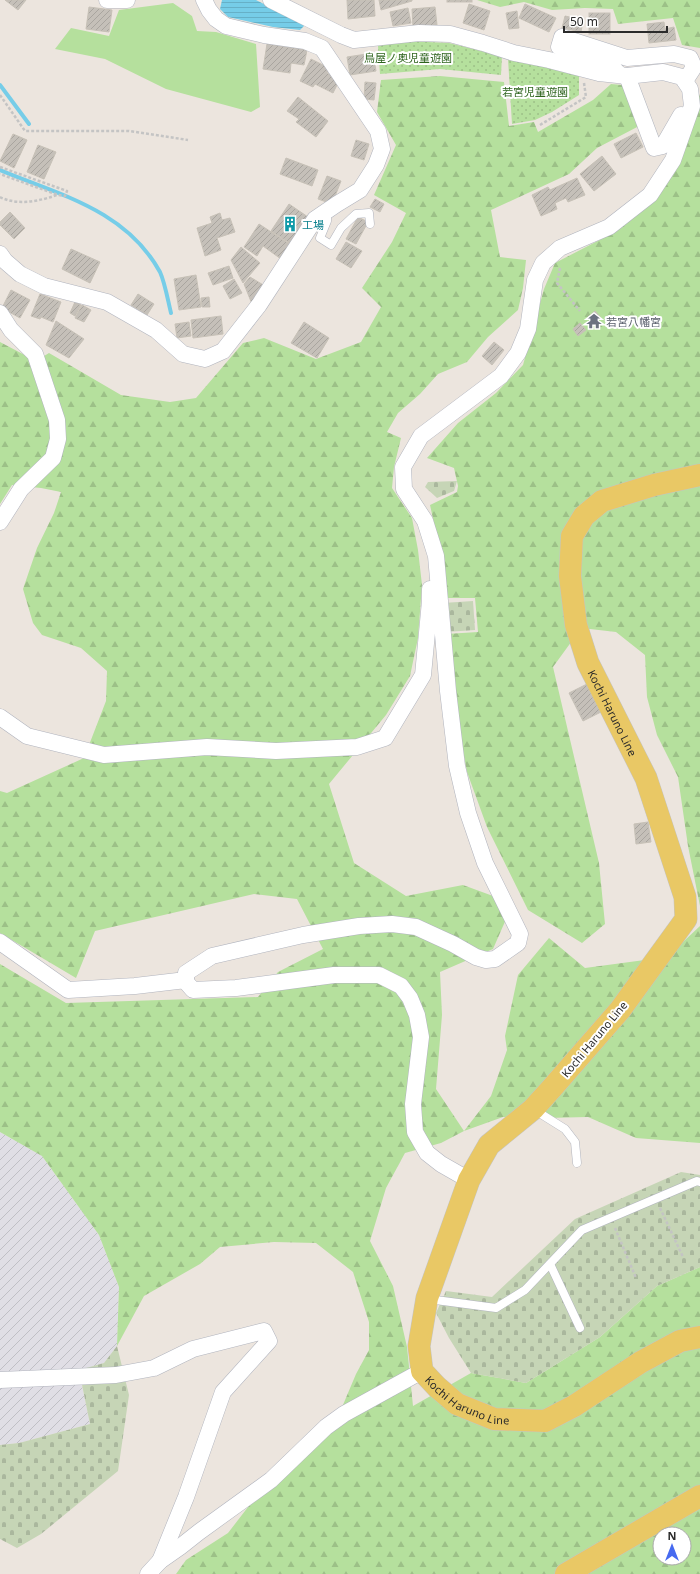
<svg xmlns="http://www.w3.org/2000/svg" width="700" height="1574" font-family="'Noto Sans','Noto Sans JP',sans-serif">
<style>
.industrial{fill:url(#industrial-furrows)}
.grass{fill:#b5e09d}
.forest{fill:url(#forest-firs);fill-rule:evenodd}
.cemetery{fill:url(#cemetery-stones)}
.park{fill:url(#park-dots)}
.water{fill:url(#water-rules)}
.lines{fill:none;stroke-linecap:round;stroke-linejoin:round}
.stream{stroke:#76cde8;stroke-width:4}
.building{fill:url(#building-hatch);stroke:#c7c1b7}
.service-casing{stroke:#b1b4be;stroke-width:9}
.minor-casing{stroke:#b1b4be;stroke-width:17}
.primary-casing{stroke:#c4c4c4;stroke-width:23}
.path{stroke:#c4c4c4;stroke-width:2.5;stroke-dasharray:3 2;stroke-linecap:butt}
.service{stroke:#fff;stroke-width:8}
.minor{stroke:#fff;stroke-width:16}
.primary{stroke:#e9c865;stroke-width:22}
.labels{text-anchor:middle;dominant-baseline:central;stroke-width:4;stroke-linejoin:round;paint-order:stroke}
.park-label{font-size:11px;fill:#2e641e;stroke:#fff}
.culture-label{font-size:11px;fill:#0d838f;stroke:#fff;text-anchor:start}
.worship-label{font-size:11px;fill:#5b616d;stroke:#fff;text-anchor:start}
.street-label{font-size:11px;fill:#2b2b2b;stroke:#fff}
</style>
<defs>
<pattern id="industrial-furrows" width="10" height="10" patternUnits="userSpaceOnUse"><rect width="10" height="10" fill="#e0dee5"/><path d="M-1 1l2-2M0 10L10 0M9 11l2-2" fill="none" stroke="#c0bfc5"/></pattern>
<pattern id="forest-firs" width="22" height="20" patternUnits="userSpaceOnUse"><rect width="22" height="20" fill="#b5e09d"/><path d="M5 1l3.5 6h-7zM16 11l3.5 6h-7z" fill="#9cc087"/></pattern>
<pattern id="cemetery-stones" width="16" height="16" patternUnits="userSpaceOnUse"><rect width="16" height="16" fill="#c6d5b6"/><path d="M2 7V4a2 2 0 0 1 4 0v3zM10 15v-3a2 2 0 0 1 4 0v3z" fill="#aab79d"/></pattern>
<pattern id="park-dots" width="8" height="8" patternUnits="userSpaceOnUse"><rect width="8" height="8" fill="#b5e09d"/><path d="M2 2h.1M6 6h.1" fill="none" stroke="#9cc087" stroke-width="1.8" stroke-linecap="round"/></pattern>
<pattern id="water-rules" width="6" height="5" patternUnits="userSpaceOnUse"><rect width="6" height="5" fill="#76cde8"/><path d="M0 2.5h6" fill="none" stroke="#66b0c7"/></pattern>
<pattern id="building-hatch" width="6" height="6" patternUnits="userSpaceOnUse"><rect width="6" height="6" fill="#c5c0b9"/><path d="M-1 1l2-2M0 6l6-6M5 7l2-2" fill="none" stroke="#a9a59f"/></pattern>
</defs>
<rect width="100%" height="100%" fill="#ece5de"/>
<path class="industrial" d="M0,1132L42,1156L99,1235L119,1287L117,1346L104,1363L79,1371L90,1424L19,1443L0,1445Z"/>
<path class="grass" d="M173,3L192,16L197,31L216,32L256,44L260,107L251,112L166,89L105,59L55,49L71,28L109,36L119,10Z"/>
<g class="forest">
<path d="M477,0H700V48L682,45L673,18L618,24L613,9L585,8L552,10L524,2L500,7Z"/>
<path d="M440,76L504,82L509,126L534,122L538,132L593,100L611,84L622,85L641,125L597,148L569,174L491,210L500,257L526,260L523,288L518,310L488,337L467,362L438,374L420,394L398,413L387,432L401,438L394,467L392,488L412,518L418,550L422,585L418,638L410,676L386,715L329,784L354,863L406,896L463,885L493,896L507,917L493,949L440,972L442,1015L436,1089L464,1131L491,1096L507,1050L505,1036L518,975L549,938L585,968L667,957L700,926V1143L636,1138L588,1117L546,1118L503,1117L464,1131L441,1143L405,1153L386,1188L370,1241L393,1286L407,1347L413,1406L471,1373L526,1383L600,1337L657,1286L700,1267V1574H176L186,1560L228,1533L255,1498L292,1470L320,1444L340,1412L356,1374L369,1350V1322L353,1272L316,1243L274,1242L220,1247L200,1264L144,1296L117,1346L119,1287L99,1235L42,1156L0,1132V964L66,1003L258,997L278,972L323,949L297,899L254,894L95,931L76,978L0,933V791L7,793L84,758L106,701L107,671L81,648L42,635L33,623L23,589L37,548L54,513L61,492L41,488L12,485L0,504V342L36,361L49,353L121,395L170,402L196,398L243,343L264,338L316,359L361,342L381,307L362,288L392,242L406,213L374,195L396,145L377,112L381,80ZM660,1534H684V1558H660Z"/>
<path d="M700,94V906L688,846L678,777L657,735L647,697L645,655L616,632L590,629L577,634L553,667L599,863L605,924L582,943L528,910L487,827L467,772L456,714L446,634L478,632L475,598H446L441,555L430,505L457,492L458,486L454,468L427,458L458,423L496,393L523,365L544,289L555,263L617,231L655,200L678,163Z"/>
</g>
<g class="cemetery">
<path d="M457,481L454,491L437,498L425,487L428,482Z"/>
<path d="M473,601L475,630L446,632L443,603Z"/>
<path d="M681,1172L700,1175V1267L657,1286L600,1337L526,1383L471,1373L449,1338L436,1313L446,1291L492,1297L575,1219Z"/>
<path d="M117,1346L129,1395L118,1471L41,1534L17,1548L0,1539V1445L19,1443L90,1424L79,1370L104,1363Z"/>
</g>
<g class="park">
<path d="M407,41L449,43L502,56L501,75L440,69L380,74L378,46Z"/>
<path d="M508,59L579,74V95L552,112L535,120L512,124Z"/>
</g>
<path class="water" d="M222,0H256L305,25L300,30L273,27L228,17L220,9Z"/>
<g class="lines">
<g class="stream">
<path d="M0,85L29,124"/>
<path d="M0,170C60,195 126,210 160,272C165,283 168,301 171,313"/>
</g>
</g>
<g class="building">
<path d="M5,0H26L18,10Z"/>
<path d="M347,0H374L375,16L348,19Z"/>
<path d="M379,0H412V1L381,10Z"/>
<rect x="447" y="0" width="25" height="2"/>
<path d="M469,4L490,11L484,30L463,23Z"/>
<path d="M525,4L556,18L549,32L519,18Z"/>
<path d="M89,7L112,10L109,32L86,29Z"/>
<path d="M435,7L437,25L413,27L412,9Z"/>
<path d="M408,8L411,23L393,26L390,12Z"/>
<path d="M517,11L519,28L509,29L506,13Z"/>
<rect x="589" y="13" width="21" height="21"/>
<path d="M565,16L583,20L581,32L562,28Z"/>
<path d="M664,22L665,29L674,27L676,40L649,43L647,24Z"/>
<path d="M267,44L307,50L304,65L291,63L290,73L263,69Z"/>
<path d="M373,53L376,71L350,75L347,57Z"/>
<path d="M311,59L329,68L327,73L340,79L333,93L315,84L313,87L300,81Z"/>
<path d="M365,82L376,83L374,100L364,99Z"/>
<path d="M298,97L328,121L316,137L296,122L299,119L287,111Z"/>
<path d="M636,133L643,147L621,158L614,144Z"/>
<path d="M13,134L27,140L14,168L0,161Z"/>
<path d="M356,140L369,144L364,160L351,156Z"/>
<path d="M38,145L56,152L44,179L27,172Z"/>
<path d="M602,156L616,174L594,191L580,174Z"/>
<path d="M286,158L318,170L312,186L280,174Z"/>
<path d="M327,176L341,181L332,204L318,199Z"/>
<path d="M577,178L585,195L568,202L566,198L555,203L557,209L541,216L532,195L548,187L550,190Z"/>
<path d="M375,199L384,204L380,212L370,207Z"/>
<path d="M289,204L308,217L291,244L271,231Z"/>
<path d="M10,212L25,228L14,239L0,225V222Z"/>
<path d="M220,213L222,220L230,218L235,232L217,238L221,250L205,256L197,228L212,223L210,217Z"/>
<path d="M358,217L368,222L356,244L346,239Z"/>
<path d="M259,224L291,245L281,259L263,246L257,256L244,247Z"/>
<path d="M346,242L362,251L351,268L336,259Z"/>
<path d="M241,247L260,263L243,283L231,260Z"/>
<path d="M71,249L100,262L90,283L62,269Z"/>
<path d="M229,266L233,278L213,285L208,273Z"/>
<path d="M196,275L201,307L179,310L174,279Z"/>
<path d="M250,277L265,286L252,304L244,284Z"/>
<path d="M234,279L242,293L230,299L223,286Z"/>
<path d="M11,290L30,300L20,318L2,308Z"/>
<path d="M40,294L61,302L53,322L41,317L40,319L31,316Z"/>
<path d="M138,294L154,304L147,315L131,305Z"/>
<path d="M209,297L210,307H202L201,298Z"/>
<path d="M75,302L81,305L75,316L70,313Z"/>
<path d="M82,305L91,310L84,322L75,318Z"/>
<path d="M595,311L601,318L593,324L587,318Z"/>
<path d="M221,316L223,334L193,338L191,320Z"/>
<path d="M56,321L84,339L69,358L46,345Z"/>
<path d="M189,322L191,336L177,338L175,324Z"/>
<path d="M304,322L329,338L317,358L291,343Z"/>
<path d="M580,323L586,330L578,336L573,329Z"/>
<path d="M494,342L504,350L492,365L482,356Z"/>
<path d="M587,684L601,712L583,721L569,693Z"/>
<path d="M648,822L651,842L636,844L634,824Z"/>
</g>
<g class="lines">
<g class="service-casing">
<g id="service">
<path d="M327,211V221L320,238L331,245L341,228L356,214L369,213L370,224"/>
<path d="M533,1109L565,1129L575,1142L577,1163"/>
<path d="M550,1264L580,1328"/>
<path d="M428,1299L496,1308L525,1290L582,1230L697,1181L700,1182"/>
</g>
</g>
<g class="minor-casing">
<g id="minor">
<path d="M107,0H127"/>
<path d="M271,0L341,35L354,40L419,33L450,34L483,43L514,53L549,60L599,73L627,76L663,72L682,77L690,89L692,106L673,160L650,195L609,227L560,248L543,263L535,280L528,329L518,353L501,376L421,436L403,467L404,489L425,521L436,556L448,691L457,766L468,813L485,863L520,934L518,943L495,959L486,960L476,957L453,944L416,927L392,924L359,926L303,935L212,956L186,973V982L193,990L236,988L334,975H379L401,986L410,998L417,1015L421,1037L413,1104L415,1132L427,1153L441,1164L469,1180"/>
<path d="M619,74L610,65L559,47L562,37L627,58L674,54L690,58L694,67L685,81"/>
<path d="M627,76L654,148L663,146L681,115"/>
<path d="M0,254L5,261L20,274L44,286L107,302L156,330L183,354L205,359L223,351L259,305L315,219L337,204L360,190L376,165L382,149L378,131L322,48L305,41L264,35L226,26L216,19L209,10L204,0"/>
<path d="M0,313L11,330L35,354L57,420L58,439L53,458L21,489L0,522"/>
<path d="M0,717L27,736L104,755L207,747L276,751L357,747L385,738L423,675L430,601V589"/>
<path d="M0,942L68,990L135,986L186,980"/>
<path d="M0,1380L116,1375L154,1368L193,1349L264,1331L269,1341L223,1392L186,1497L160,1561"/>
<path d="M148,1574L160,1561L180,1547L199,1532L271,1480L326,1427L344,1414L422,1371"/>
</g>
</g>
<g class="primary-casing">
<g id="primary">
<path id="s1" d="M700,475L654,485L602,501L584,516L572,536L570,576L576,625L588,663L646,778L685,897L686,919L620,1010L552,1088L533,1109L489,1145L469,1180L427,1298L419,1346L422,1371L437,1387L457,1404L494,1419L545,1421L574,1406L641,1362L680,1341L700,1337"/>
<path d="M566,1574L700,1496"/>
</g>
</g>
<g class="path">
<path d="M0,95L25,131H129L188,140"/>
<path d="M540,125L586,97L584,83"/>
<path d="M0,167L67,191L65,196L58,195L0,174"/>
<path d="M0,197C17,206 40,201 57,195"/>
<path d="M560,268L557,283L580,311"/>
<path d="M660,1208L683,1257"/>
<path d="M615,1228L636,1278"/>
</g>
<use href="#service" class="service"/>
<use href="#minor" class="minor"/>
<use href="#primary" class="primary"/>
</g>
<defs>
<g id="building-bare" transform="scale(1.2)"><path d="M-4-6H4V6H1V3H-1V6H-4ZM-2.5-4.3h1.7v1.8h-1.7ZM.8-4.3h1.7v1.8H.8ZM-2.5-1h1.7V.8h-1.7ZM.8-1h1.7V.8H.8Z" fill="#0f9aa8" stroke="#fff" stroke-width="2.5" paint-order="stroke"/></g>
<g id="temple-bare" transform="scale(1.2)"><path d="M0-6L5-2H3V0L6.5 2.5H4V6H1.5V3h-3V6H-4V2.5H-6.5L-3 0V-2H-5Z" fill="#6b7280" stroke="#fff" stroke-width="2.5" paint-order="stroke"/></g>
</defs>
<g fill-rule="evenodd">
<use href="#building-bare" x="290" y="224"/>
<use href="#temple-bare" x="594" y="321"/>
</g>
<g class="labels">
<g class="park-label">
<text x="408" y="57">鳥屋ノ奥児童遊園</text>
<text x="535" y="91">若宮児童遊園</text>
</g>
<g class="culture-label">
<text x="302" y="224">工場</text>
</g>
<g class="worship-label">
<text x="606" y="321">若宮八幡宮</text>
</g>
<g class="street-label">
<text stroke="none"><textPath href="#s1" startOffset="333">Kochi Haruno Line</textPath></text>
<text transform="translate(594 1039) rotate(-50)">Kochi Haruno Line</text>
<text stroke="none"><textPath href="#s1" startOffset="1150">Kochi Haruno Line</textPath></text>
</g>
</g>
<g transform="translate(672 1546)"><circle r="19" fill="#ffffff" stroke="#aaaaaa"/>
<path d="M0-3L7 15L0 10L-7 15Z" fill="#466af0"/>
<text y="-6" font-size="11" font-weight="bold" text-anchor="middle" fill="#2b2b2b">N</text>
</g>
<path d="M564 26v6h103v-6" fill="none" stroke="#2b2b2b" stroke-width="2"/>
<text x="570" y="26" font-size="12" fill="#2b2b2b" stroke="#ffffff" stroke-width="3" paint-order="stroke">50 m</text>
</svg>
